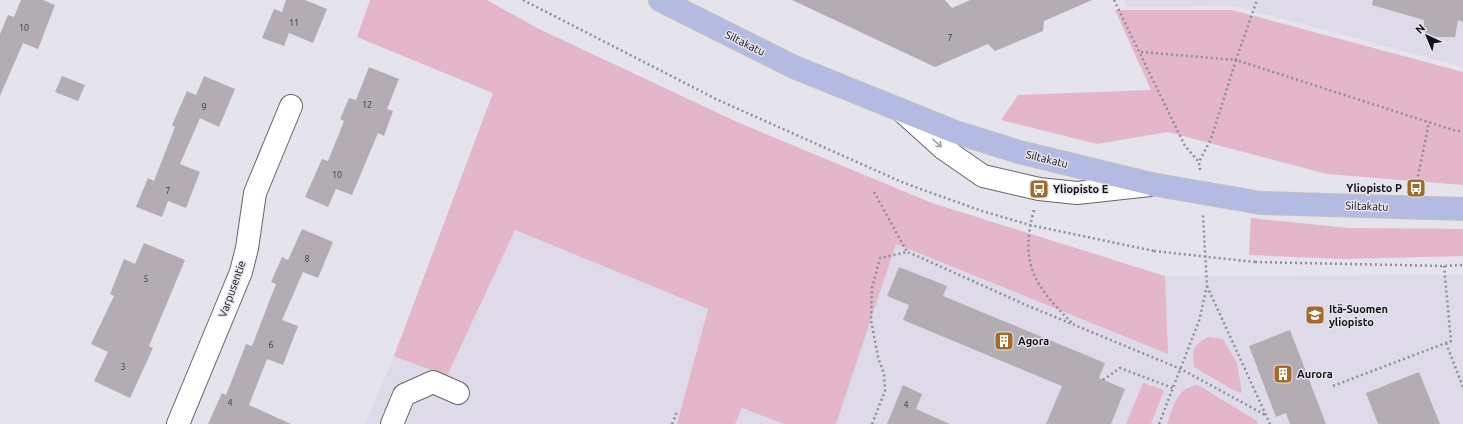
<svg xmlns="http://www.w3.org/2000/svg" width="1463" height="424" font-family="Ubuntu,sans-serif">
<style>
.built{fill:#dfdaea}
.green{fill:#e4b6ca}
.building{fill:#b3adb3}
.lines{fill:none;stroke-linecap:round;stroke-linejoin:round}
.minor-casing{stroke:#67656c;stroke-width:24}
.major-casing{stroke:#c1c1c2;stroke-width:24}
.path{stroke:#8f8e94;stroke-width:2.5;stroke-dasharray:2 3;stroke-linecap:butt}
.minor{stroke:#fff;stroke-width:22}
.major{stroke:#b4bbe2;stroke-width:22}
.major-bridge-casing{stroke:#c1c1c2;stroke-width:24;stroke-linecap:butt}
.path-bridge{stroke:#8f8e94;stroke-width:2.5;stroke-dasharray:2 3;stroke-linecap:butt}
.major-bridge{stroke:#b4bbe2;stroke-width:22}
.oneway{stroke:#a0a0a1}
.labels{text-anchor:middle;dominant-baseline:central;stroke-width:3;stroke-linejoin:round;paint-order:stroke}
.number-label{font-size:9px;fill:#3a383c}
.street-label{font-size:11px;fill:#121114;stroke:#e5e3eb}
.poi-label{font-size:11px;font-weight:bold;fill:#121114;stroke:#e5e3eb;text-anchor:start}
</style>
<rect width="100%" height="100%" fill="#e5e3eb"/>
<g class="built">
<path d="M1124,0H1463V67L1235,6L1127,7Z"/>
<path d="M515,230L708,309L677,424H365L394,356L447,375Z"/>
<path d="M896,244L1168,354L1165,276L1463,275V424H836Z"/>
<path d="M742,408L784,424H735Z"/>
</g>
<g class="green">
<path d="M370,0H487L537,28L737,122L932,203L1165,276L1168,354L896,244L836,424H784L742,408L735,424H677L708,309L515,230L447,376L394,356L493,93L357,37Z"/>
<path d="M1115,10H1232L1463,72V185L1327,174L1168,132L1097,144L1001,120L1018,95L1151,90Z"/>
<path d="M1251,218L1349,228L1463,229V256L1344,259L1249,255Z"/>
<path d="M1208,337L1223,339L1237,363L1242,393L1235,391L1194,367C1192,350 1192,346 1208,337Z"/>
<path d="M1143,383L1164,390L1151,424H1126Z"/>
<path d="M1198,385L1257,421L1258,424H1167C1174,406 1176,388 1198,385Z"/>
</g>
<g class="building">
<path d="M21,0H43L55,5L38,49L23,43L0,96V34L8,15L14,17Z"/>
<path d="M286,0H305L327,9L313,43L289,33L284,46L262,38L274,9L282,12Z"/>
<path d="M792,0H945L952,8L970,0H1092L1044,21L1043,31L995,51L988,44L935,67Z"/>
<path d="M1373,0H1463V22L1458,20L1455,37H1424V20L1372,5Z"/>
<path d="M369,67L399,79L387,109L393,111L384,136L378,133L352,195L336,189L328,207L305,197L322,159L328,161L344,121L340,119L349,98L356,100Z"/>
<path d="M62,76L85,85L78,101L55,92Z"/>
<path d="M204,76L235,89L219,127L200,118L180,164L200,172L186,208L168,201L162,217L136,207L148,178L154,181L175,127L172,125L187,91L196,95Z"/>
<path d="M302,229L333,242L318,278L303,272L282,320L298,326L283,365L267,359L249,405L291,424H208L222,393L226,395L246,344L252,346L276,284L271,282L282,257L288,260Z"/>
<path d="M144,243L185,260L149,346L153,348L130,398L94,381L108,352L91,344L114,296L110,294L124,259L135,264Z"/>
<path d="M899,267L947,286L943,296L1105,363L1099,378L1125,389L1111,424H1046L1062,386L903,320L909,305L887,296Z"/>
<path d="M1290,330L1326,424H1290L1286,413L1276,417L1249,346Z"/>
<path d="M1419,372L1440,424H1378L1366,393Z"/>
<path d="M903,385L922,394L916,409L950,424H887Z"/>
</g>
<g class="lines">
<g class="minor-casing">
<g id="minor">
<path d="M903,112L944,149L983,176L1039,189L1077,193L1150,185"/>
<path d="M178,424L241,272L247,248L255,193L291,106"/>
<path d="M392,424L404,395L433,382L458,393"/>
</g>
</g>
<g class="major-casing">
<g id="major">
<path d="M660,0L794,67L955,132L1019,152L1151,184"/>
<path d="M1261,203L1463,209"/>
</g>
</g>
<g class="path">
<path d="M523,0L718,100L904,183L982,211L1030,225L1154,251"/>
<path d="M1114,0L1185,146L1199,162"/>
<path d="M1141,52L1236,60L1257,0"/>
<path d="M1200,170L1199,162L1211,139L1236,60L1456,131H1463"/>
<path d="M1416,186L1429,122"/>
<path d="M874,192L907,252"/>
<path d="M1034,210C1019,265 1035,286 1073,324"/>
<path d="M1255,262L1444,266L1463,265"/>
<path d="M1207,286L1270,424"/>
<path d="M1446,343L1463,387"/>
<path d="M1103,380L1120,368L1173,388"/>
<path d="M1333,386L1451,341L1444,266"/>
<path d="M672,424L677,412"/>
<path d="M872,424L885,391L884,374L878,357L871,320L872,288L880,258L907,252L917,256L1026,305L1181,369L1267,416"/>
<path d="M1159,424L1199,321L1207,286L1203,215"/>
</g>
<use href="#minor" class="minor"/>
<use href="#major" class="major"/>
<g class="major-bridge-casing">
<path id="major-bridge" d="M1151,184L1261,203"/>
</g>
<path class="path-bridge" d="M1154,251L1255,262"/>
<use href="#major-bridge" class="major-bridge"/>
</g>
<defs><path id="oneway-shaft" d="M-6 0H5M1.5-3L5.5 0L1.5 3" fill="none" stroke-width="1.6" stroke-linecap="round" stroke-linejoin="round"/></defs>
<use class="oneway" href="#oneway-shaft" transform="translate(937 143) rotate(42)"/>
<defs>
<g id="bus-square" transform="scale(1)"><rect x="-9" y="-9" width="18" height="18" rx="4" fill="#a36a29" stroke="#e5e3eb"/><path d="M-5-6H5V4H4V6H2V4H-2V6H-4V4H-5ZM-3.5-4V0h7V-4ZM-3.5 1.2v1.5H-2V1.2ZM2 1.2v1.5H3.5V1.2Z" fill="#fff"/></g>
<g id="university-square" transform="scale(1)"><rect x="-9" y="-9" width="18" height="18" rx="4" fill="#a36a29" stroke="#e5e3eb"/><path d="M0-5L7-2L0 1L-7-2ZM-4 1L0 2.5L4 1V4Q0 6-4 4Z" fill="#fff"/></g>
<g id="building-square" transform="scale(1)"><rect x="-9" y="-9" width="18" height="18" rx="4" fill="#a36a29" stroke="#e5e3eb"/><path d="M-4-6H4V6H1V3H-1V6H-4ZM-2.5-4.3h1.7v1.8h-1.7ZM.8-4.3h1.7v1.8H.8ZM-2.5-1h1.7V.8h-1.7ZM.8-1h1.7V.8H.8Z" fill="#fff"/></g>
</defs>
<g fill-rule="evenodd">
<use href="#bus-square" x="1416" y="188"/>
<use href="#bus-square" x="1039" y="189"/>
<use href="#university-square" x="1315" y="315"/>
<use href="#building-square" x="1004" y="341"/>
<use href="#building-square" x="1283" y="374"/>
</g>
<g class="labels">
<g class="number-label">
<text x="294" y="23">11</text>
<text x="24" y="28">10</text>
<text x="950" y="38">7</text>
<text x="367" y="105">12</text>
<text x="204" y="107">9</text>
<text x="337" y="175">10</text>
<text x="168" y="191">7</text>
<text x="307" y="259">8</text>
<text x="146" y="279">5</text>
<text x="271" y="345">6</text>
<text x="123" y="367">3</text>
<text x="230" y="403">4</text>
<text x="906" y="405">4</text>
</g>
<g class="street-label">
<text transform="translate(745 43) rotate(26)">Siltakatu</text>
<text transform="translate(1047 159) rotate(14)">Siltakatu</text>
<text transform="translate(1367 206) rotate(2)">Siltakatu</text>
<text transform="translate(232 289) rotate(-70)">Varpusentie</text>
</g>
<g class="poi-label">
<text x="1402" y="188" text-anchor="end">Yliopisto P</text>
<text x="1053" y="189">Yliopisto E</text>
<text x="1329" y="309">Itä-Suomen<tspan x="1329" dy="13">yliopisto</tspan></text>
<text x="1018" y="341">Agora</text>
<text x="1297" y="374">Aurora</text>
</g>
</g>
<g transform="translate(1427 36) rotate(316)" stroke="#e5e3eb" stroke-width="3" paint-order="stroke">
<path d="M0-3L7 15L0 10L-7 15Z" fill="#121114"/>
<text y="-6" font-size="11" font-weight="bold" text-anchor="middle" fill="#121114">N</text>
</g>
</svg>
